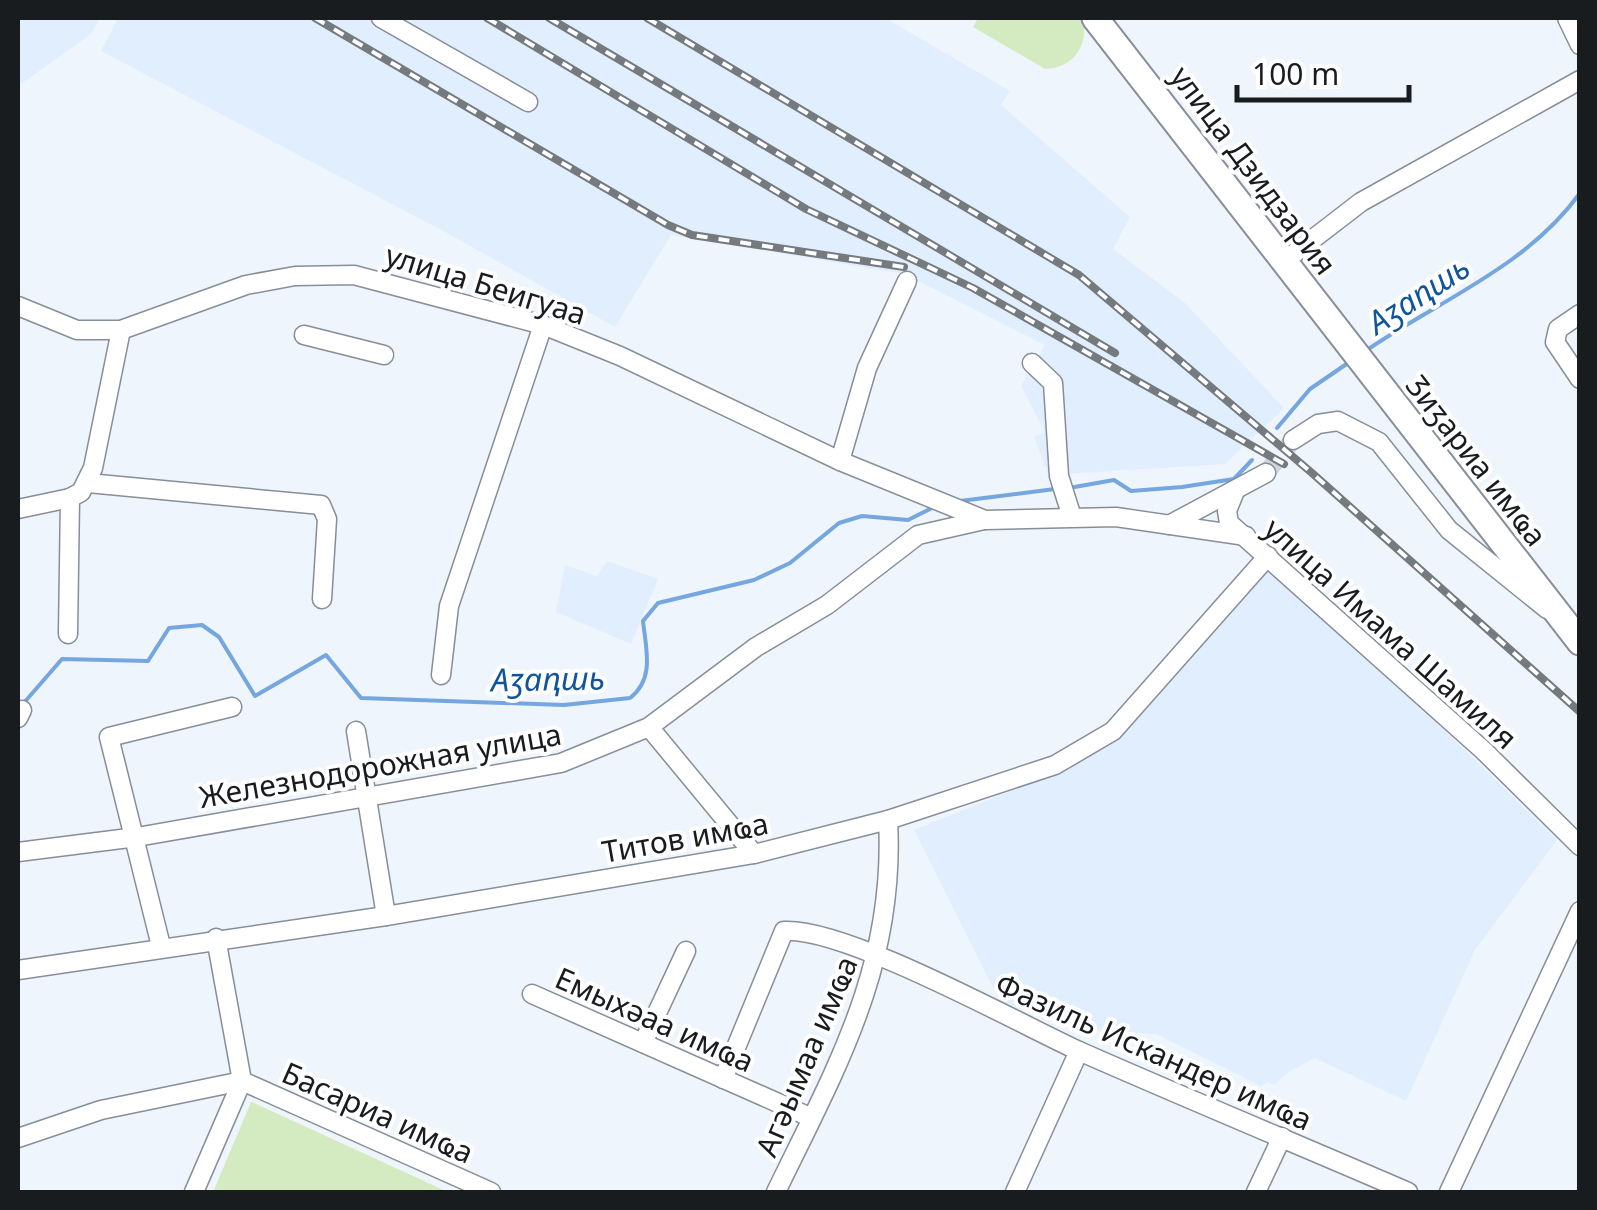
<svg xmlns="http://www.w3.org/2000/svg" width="1597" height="1210" font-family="'Noto Sans',sans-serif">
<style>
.built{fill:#e1eefe}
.green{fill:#d4ebc1}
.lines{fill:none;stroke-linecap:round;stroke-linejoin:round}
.stream{stroke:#75a6e0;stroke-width:4}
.minor-tunnel{stroke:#cfd4dc;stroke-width:18;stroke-dasharray:18 9;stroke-linecap:butt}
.minor-casing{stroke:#878e97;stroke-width:21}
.highway-casing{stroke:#878e97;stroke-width:29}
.minor{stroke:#fff;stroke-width:18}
.highway{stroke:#fff;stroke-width:25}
.rail-casing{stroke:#757a7f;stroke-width:8}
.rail{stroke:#fff;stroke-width:4;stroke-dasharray:11;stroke-linecap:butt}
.labels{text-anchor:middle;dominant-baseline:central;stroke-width:8;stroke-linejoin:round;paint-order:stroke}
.street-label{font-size:30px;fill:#191c1f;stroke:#fff}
.water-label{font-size:32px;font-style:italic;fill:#10559b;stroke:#fff}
</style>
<rect width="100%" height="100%" fill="#eff5fd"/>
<g class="built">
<path d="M18,18H100L91,34L18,86Z"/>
<path d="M118,18H885L1010,91L1001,105L1130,217L1113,249L1185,303L1284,408L1225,464L1048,475L1034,437L1045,432L1021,386L1045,345L904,274L671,235L615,327L447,233L101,51Z"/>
<path d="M607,561L658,579L631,644L556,612L565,565L597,576Z"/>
<path d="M1266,567L1367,655L1557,840L1475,950L1406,1101L1315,1058L1290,1071L1274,1085L1268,1082L1261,1086L1156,1034L1084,1030L1000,1002L914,830L1065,769L1121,737Z"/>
</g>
<g class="green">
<path d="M978,18H1083C1089,45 1074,68 1045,69L973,27Z"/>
<path d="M251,1102H252L448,1192H213Z"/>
</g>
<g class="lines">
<g class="stream">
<path d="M1364,352C1436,302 1527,267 1580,193"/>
<path d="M1277,428L1310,389L1348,363"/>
<path d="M1069,488L1114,480L1131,491L1182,487L1234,479L1252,460"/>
<path d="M960,501L1055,489"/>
<path d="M22,705L62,659L148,661L169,628L202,625L219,637L255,696L326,655L361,698L564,705L630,698C655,679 646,649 643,621L658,603L754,580L790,563L839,523L862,516L908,520L936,506"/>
</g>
<path class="minor-tunnel" d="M1266,473L1293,440"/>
<g class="minor-casing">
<g id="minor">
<path d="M381,18L528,102"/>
<path d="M1567,18L1580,45"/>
<path d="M1283,262L1361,202L1580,80"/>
<path d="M18,306L77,330H121L246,285L295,276L354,275L543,325L620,356L840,461L985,520L1116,517L1246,536"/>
<path d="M1580,314L1558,329L1555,342L1580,379"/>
<path d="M304,335L384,355"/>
<path d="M1032,363L1053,383L1059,476L1072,517"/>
<path d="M1293,440L1318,424L1338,421L1379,442L1449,530L1547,609"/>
<path d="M840,461L867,368L907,281"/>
<path d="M88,483L321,505L327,519L322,599"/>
<path d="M1235,491L1227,511L1229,523L1484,751L1580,846"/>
<path d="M18,509L70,498"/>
<path d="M1169,525L1266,473"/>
<path d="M68,634L70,498L81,492L93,468L121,330"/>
<path d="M441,675L449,606L543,325"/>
<path d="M18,718L22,710"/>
<path d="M649,727L754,854"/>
<path d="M356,731L386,916"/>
<path d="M18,852L137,837L561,763L649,727L756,647L827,605L918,535L984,520"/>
<path d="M161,946L109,737L232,707"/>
<path d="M18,970L386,916L754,854L888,820L1055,765L1113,731L1268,556"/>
<path d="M532,994L812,1118"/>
<path d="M643,1043L686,951"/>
<path d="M723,1079L784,931C845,927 1016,1022 1079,1051C1188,1099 1299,1145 1408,1192"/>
<path d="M242,1081L491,1192"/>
<path d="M18,1138L101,1110L242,1081"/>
<path d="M194,1192L242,1081L216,938"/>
<path d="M776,1192C837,1066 896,965 888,820"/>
<path d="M1015,1192L1079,1051"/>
<path d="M1256,1192L1282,1137"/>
<path d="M1449,1192L1580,911"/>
</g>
</g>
<g class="highway-casing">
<path id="highway" d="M1095,18L1580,642"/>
</g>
<use href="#minor" class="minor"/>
<use href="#highway" class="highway"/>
<g class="rail-casing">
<g id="rail">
<path d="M315,18L668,225L692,235L904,267"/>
<path d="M487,18L806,209L973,288L1284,464"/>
<path d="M549,18L1115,353"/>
<path d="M647,18L1079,275L1312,473L1580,712"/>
</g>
</g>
<use href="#rail" class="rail"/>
</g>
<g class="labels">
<g class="street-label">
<text transform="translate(1254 170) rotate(53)">улица Дзидзария</text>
<text transform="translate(486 284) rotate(17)">улица Беигуаа</text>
<text transform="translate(1477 460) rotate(52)">Ӡиӡариа имҩа</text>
<text transform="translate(1391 633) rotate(42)">улица Имама Шамиля</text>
<text transform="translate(380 765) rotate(-10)">Железнодорожная улица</text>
<text transform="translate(685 837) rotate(-10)">Титов имҩа</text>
<text transform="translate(655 1019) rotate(24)">Емыхәаа имҩа</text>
<text transform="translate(1154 1051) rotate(24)">Фазиль Искандер имҩа</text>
<text transform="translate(806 1056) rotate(-67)">Агәымаа имҩа</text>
<text transform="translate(378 1112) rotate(24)">Басариа имҩа</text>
</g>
<g class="water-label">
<text transform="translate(1418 294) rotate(-33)">Аӡаԥшь</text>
<text transform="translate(548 678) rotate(-1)">Аӡаԥшь</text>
</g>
</g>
<rect width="1597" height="1210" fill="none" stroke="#191c1f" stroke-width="40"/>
<path d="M1237 85v15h172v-15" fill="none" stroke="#191c1f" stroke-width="5"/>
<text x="1252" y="85" font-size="30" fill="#191c1f" stroke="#ffffff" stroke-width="8" paint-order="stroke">100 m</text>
</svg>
